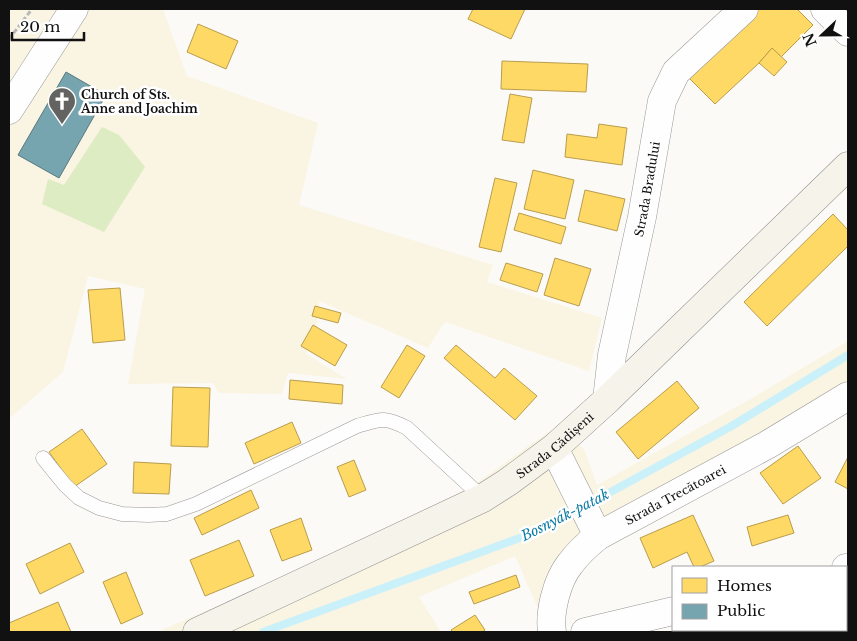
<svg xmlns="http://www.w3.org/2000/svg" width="857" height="641" font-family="'Libre Baskerville',serif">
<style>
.farmland{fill:#faf4e2}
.forest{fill:#ddecc2}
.homes{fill:#ffd966;stroke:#b89d4c}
.public{fill:#76a5af;stroke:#587980}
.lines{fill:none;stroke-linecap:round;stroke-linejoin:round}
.stream{stroke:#caf0fa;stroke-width:8}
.lane-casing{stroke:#979695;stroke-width:15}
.street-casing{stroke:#979695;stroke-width:29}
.secondary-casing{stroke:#8d8d8b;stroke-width:29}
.path{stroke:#b9b9b8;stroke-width:3;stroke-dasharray:5 2.5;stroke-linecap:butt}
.lane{stroke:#fffefe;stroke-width:14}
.street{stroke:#fffefe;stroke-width:28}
.secondary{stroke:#f6f3eb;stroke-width:28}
.labels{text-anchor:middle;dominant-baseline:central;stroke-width:5;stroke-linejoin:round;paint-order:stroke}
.poi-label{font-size:12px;font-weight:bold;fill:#111;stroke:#fff;text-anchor:start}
.street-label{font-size:12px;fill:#111;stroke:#fff}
.water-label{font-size:14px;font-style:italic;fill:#0e7ba6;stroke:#fff}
</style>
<rect width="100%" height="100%" fill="#fcfaf7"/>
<g class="farmland">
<path d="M9,9H163L187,76L318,123L299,205L493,265L487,282L602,318L589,371L445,322L428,348L319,301L317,323L306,354L347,379L288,373L282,394L219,393L213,383L128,384L145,289L88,276L63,372L9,419Z"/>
<path d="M848,341V407L601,545L572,585L563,623L547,629L515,556L419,597L441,632H157L362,544L451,501L561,423L585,451L597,485L745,402Z"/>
<path d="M848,560V632H835L833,630H846V567H822Z"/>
</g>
<path class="forest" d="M102,127L119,135L145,167L104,232L42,204L48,179L64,185Z"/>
<g class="homes">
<path d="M473,9H525L511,39L468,19Z"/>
<path d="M754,9H797L813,25L781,57L772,48L759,63L715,104L687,76Z"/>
<path d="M198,24L238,41L226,69L187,52Z"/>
<path d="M772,48L787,62L774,76L759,63Z"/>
<path d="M502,61L588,64L586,92L501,89Z"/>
<path d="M510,94L532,98L524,143L502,140Z"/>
<path d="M599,124L627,128L622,165L565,157L567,134L597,138Z"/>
<path d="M533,170L574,180L565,219L524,209Z"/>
<path d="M495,178L517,183L501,252L479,247Z"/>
<path d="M585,190L625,199L617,231L578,221Z"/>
<path d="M519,213L566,227L561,244L514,230Z"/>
<path d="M833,214L848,230V246L767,326L744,302Z"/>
<path d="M555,258L591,269L579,306L544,295Z"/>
<path d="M506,263L543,274L537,292L500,280Z"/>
<path d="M120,288L125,340L93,343L88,290Z"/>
<path d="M315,306L341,313L338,323L312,316Z"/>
<path d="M313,325L347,345L335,366L301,346Z"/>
<path d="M407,345L425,356L399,398L381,387Z"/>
<path d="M456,345L495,378L504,368L537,396L515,420L444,358Z"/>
<path d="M290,380L343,385L342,404L289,399Z"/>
<path d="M677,381L699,408L638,459L616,432Z"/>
<path d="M173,387L210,388L208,447L171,446Z"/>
<path d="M292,422L301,443L254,464L245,443Z"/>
<path d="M82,429L107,464L74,487L49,452Z"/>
<path d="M798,446L821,478L783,504L760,473Z"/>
<path d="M848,457V489L835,482Z"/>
<path d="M354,460L366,490L349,497L337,467Z"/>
<path d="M134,462L171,464L169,494L133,493Z"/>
<path d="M251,490L259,508L202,535L194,518Z"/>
<path d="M693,515L714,561L700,567H694L687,552L653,568L640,538Z"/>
<path d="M788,515L794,533L752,546L747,527Z"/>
<path d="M301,518L312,550L282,561L270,530Z"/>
<path d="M239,540L254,576L205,596L190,560Z"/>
<path d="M70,543L84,572L40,594L26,564Z"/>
<path d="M126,572L143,614L121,624L103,582Z"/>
<path d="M516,575L520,587L474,604L469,592Z"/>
<path d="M58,602L71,632H9V623Z"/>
<path d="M475,615L485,630L482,632H453L451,630Z"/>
<path d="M678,630H715L716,632H679Z"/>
</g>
<path class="public" d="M66,72L106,95L59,178L18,155Z"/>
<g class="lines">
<path class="stream" d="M263,632L539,531L730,427L848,355"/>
<g class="lane-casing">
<path id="lane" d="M43,458L65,485L79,498L99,508L122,514L148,515L167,514L196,504L357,426C380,419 385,416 407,428L483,498"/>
</g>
<g class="street-casing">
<g id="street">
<path d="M825,9L848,32"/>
<path d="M9,110L74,9"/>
<path id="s1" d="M607,400L612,355L642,217L662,101L676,72L744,9"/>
<path d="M554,448L598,536"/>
<path d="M846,568H848"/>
<path id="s2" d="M552,632C549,612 557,580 570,564C578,553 588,544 598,536L767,445L848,396"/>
<path d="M585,632L673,611"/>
</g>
</g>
<g class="secondary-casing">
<g id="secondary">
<path id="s3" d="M197,632L483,498L508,482L554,448L607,400L848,166"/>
</g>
</g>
<path class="path" d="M9,39L32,9"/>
<use href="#lane" class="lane"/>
<use href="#street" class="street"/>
<use href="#secondary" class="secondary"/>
</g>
<defs>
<g id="church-pin" transform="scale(1.4375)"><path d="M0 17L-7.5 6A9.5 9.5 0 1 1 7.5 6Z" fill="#636362" stroke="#fff"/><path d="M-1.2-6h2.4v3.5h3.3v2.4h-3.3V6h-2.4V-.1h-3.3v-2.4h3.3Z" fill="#fff"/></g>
</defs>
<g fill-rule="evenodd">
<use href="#church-pin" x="62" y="101"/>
</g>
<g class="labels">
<g class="poi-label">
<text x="81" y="94">Church of Sts.<tspan x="81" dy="14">Anne and Joachim</tspan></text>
</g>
<g class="street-label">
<text stroke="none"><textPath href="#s1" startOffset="215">Strada Bradului</textPath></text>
<text stroke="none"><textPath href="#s3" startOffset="405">Strada Cădișeni</textPath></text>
<text stroke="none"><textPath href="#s2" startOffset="199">Strada Trecătoarei</textPath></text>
</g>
<g class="water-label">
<text transform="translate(565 515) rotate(-27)">Bosnyák-patak</text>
</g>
</g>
<rect width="857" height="641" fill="none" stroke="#111111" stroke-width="20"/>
<rect x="672" y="566" width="175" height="65" fill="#ffffff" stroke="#a0a0a0"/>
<rect x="682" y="578" width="25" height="15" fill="#ffd966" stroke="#a0a0a0"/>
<text x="717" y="591" font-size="15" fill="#111111">Homes</text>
<rect x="682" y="604" width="25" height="15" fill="#76a5af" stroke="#a0a0a0"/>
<text x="717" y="616" font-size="15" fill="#111111">Public</text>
<g transform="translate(822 35) rotate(248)" stroke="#ffffff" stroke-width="4" paint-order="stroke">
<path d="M0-4L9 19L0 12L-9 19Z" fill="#111111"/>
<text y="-8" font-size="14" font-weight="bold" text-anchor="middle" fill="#111111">N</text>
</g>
<path d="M12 32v8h72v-8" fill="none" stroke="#111111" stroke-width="2.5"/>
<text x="20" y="32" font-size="15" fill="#111111" stroke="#ffffff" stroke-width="4" paint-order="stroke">20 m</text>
</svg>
